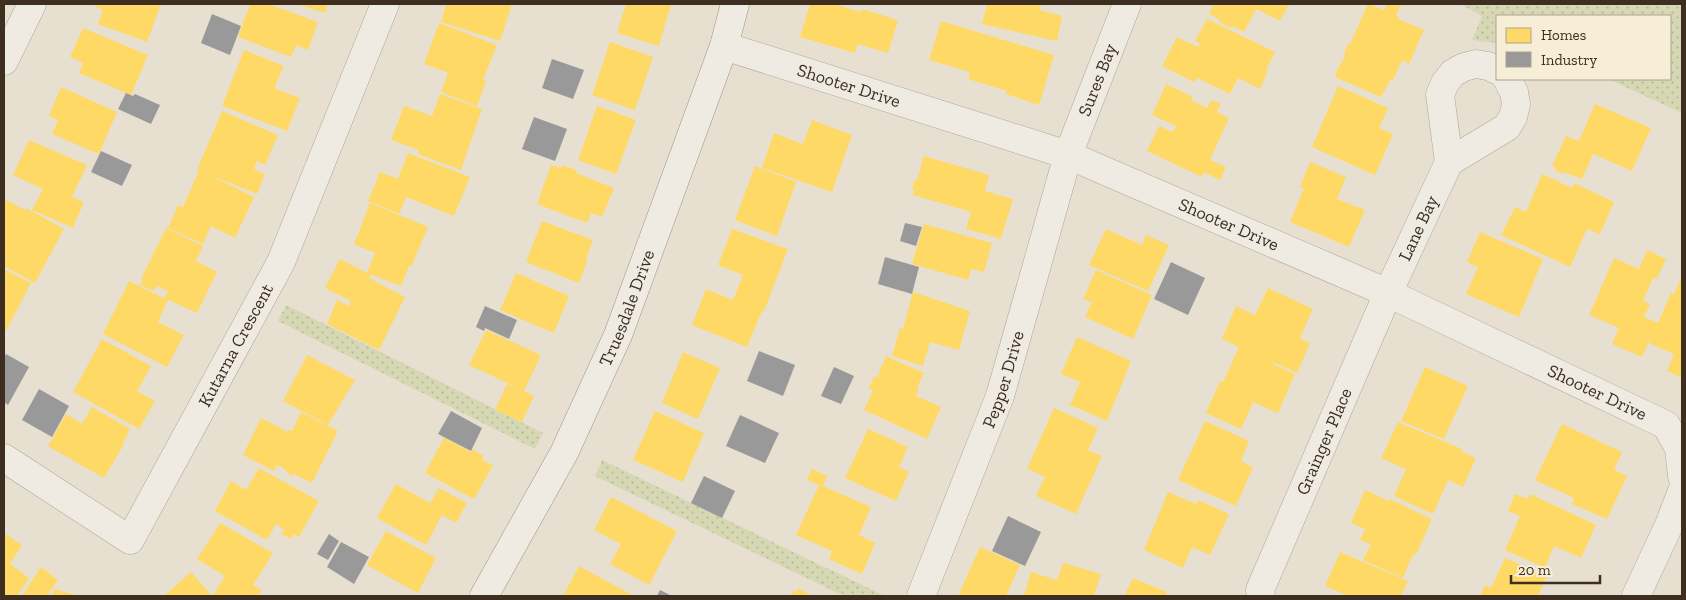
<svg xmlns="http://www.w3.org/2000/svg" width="1686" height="600" font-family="'Zilla Slab',serif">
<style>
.park{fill:url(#park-dots)}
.homes{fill:#ffd966}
.industry{fill:#999}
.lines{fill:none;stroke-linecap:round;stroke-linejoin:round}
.street-casing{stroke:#ada599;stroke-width:29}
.secondary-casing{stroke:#9c958a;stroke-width:29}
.street{stroke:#efebe3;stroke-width:28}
.secondary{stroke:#efebe3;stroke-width:28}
.labels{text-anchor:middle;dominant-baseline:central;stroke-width:5;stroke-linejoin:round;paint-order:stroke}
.street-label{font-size:18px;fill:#3d2e20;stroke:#f7eed8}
</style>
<defs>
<pattern id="park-dots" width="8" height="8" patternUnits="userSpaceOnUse" patternTransform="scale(1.25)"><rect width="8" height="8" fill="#d6d7b3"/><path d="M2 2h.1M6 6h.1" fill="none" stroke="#b9b99a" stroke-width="1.8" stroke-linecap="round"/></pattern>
</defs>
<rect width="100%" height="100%" fill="#e7e0d1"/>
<g class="park">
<path d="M1460,4H1682V113L1608,79H1670V16H1497V43L1472,40L1482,16Z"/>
<path d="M286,305L543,433L535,449L278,321Z"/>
<path d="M602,460L885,596H844L595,476Z"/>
</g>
<g class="homes">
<path d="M95,4H161L147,42L98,24L103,10L94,6Z"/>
<path d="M250,4H268L318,22L308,50L296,45L291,57L238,37Z"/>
<path d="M297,4H328L325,13Z"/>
<path d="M446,4H512L500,41L441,22Z"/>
<path d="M626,4H671L659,46L617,33Z"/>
<path d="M810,4H834L861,12L862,9L898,20L888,53L858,44L855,53L800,37Z"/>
<path d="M987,4H1041L1039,10L1062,16L1057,41L982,24Z"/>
<path d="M1214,4H1289L1280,21L1256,9L1244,32L1232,26L1231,28L1219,22L1220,20L1209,14Z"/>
<path d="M1368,4L1384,10L1387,4H1401L1396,15L1399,17L1398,19L1424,30L1409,64L1402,60L1393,80L1391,79L1381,97L1335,77L1337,70L1345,57L1344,54L1347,45L1350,44Z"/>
<path d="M1207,19L1275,52L1266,70L1268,71L1260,89L1238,78L1230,94L1197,78L1194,82L1162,66L1177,37L1198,47L1200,44L1195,41Z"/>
<path d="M941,21L1054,55L1039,105L1006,94L1007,91L968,79L970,72L929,60Z"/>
<path d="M439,23L497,45L483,80L486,81L477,106L441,92L448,73L424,64Z"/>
<path d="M83,28L148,55L131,95L79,73L83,63L70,57Z"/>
<path d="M610,42L653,57L635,110L592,95Z"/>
<path d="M244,50L284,66L275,86L276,89L300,98L287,131L222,106Z"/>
<path d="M1166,84L1193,97L1191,100L1207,108L1211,100L1221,104L1217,112L1229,118L1210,160L1226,167L1220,180L1204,172L1202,177L1147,151L1159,126L1173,132L1176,126L1152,115Z"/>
<path d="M1338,86L1388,108L1379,128L1393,134L1375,175L1312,147Z"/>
<path d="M61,87L117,112L99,154L52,134L58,120L49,116Z"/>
<path d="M440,94L482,109L461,170L418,154L419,150L391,140L404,106L432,116Z"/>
<path d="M1595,104L1651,128L1632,171L1593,154L1582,179L1564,172L1563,174L1555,170L1556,168L1552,166L1566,136L1579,141Z"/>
<path d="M597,106L636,120L616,174L578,160Z"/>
<path d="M222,111L278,135L265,165L257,161L254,169L265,174L257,194L210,175L254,197L235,238L211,226L203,244L168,228L178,205L183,207L199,170H197Z"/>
<path d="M812,120L852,135L832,192L762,168L774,133L803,144Z"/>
<path d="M29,140L87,165L72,197L84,202L73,228L32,210L43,189L13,175Z"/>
<path d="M408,153L470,177L454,216L406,197L399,214L368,201L380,172L398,179Z"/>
<path d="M924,156L989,175L985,191L1013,199L1001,239L966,229L971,212L913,195L914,190L912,189L914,181L917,180Z"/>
<path d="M1310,162L1346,177L1337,199L1365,210L1349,247L1290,222L1304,188L1300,187Z"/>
<path d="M551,165L561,168L562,165L577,170L576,173L614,188L602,217L591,213L587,223L537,204Z"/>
<path d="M755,166L796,182L777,236L735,220Z"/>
<path d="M1542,174L1572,188L1574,183L1614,202L1600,234L1587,229L1570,267L1501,235L1515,207L1526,212Z"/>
<path d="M6,200L25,210L26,208L64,229L35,283L4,266V205Z"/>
<path d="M370,203L428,227L411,267L409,266L401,286L367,273L375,253L354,244Z"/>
<path d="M542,221L593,240L586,259L588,260L579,283L526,262Z"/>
<path d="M924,224L992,243L984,272L971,269L968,280L912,264Z"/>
<path d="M166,228L203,246L196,261L217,272L197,313L164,298L168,291L157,286L154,291L140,285L143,280L141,279Z"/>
<path d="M732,229L788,249L764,311H762L747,347L692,325L706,289L733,300L743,275L718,265Z"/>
<path d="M1106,229L1142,245L1146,235L1169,245L1148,291L1089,265Z"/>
<path d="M1480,232L1543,259L1519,317L1466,294L1478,267L1467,262Z"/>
<path d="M1647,250L1666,259L1657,279L1653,278L1643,301L1650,304L1644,317L1658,323L1671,293L1674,294L1681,278L1682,279V378L1667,371L1674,354L1649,343L1655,329L1642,357L1612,344L1619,328L1589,315L1614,258L1639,269Z"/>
<path d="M340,259L371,275L369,278L405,297L379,350L327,324L337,300L349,306L351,301L325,288Z"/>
<path d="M4,269L31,283L6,331L4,330Z"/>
<path d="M1096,270L1152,295L1133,339L1085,317L1092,302L1083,299Z"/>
<path d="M516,273L569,296L554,333L500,310Z"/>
<path d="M129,281L168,300L158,322L184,335L167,367L103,334Z"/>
<path d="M1268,288L1313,309L1300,338L1310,343L1297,373L1273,362V364L1295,374L1278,413L1253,402L1241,429L1206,413L1220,381L1223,382L1239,347L1222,339L1236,306L1255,315Z"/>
<path d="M913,292L970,311L959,350L930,342L923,366L892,356L900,328L903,329Z"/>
<path d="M486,330L541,355L524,391L534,396L522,422L495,410L507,384L520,389L469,365Z"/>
<path d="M1077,337L1131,361L1107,421L1070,405L1080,382L1061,374Z"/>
<path d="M102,339L151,366L138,390L129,386L155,401L139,429L73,392Z"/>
<path d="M683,352L720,368L698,419L662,403Z"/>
<path d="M307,355L355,380L328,425L283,401Z"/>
<path d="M886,356L924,373L917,388H919L916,396L941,407L927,439L864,410L873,390L869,388L874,376L879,377L880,375H878Z"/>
<path d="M1425,367L1468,386L1444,439L1401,421Z"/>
<path d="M92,407L130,429L123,443L124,444L104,478L48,446L66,414L82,424Z"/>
<path d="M1054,408L1098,428L1088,450L1102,456L1076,514L1036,496L1045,477L1027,469Z"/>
<path d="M655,411L704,433L683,482L633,460Z"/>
<path d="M301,412L338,431L312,483L294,474L293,476L286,472L287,471L277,465L274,471L243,455L261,418L288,432V430L292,431Z"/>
<path d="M1205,421L1249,441L1241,461L1253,467L1236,506L1178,480Z"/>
<path d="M1398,422L1462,449L1461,451L1476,458L1463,487L1448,480L1433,514L1394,496L1406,469L1381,458Z"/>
<path d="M1562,424L1622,452L1614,470L1627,476L1607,519L1572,504L1574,498L1535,480Z"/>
<path d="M868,429L908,447L899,467L909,472L896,501L845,478Z"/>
<path d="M444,438L471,452L472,449L484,456L482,460L493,465L474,499L425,473Z"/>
<path d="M259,468L319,501L299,537L294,534L291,539L281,534L284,529L276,524L267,540L215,511L231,481L246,490Z"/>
<path d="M812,469L827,476L823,486L871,507L859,535L875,543L862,574L829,559L832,551L796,535L819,485L807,480Z"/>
<path d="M396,484L430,503L439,488L467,503L456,523L442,515L426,545L377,518Z"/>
<path d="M1365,490L1389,501L1390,499L1432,519L1416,555L1413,554L1403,578L1363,560L1371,544L1360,540L1365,529L1351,523Z"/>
<path d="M1168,492L1196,504L1198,500L1229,514L1210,555L1192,547L1183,568L1144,550Z"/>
<path d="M1515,494L1527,499L1530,494L1596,525L1581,558L1554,546L1545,568L1505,550L1520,516L1508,511Z"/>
<path d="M611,497L677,531L649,585L610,564L621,544L594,530Z"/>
<path d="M220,523L273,553L253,585L262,590L258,596H213L225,576L197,559Z"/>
<path d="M386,531L436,558L418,593L367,565Z"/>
<path d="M4,533L22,545L10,564L29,578L17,596H4Z"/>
<path d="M980,547L1020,565L1006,596H958Z"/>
<path d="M1340,552L1408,581L1401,596H1349L1325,586Z"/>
<path d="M1505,558L1547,576L1538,596H1480L1485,585L1491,588Z"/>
<path d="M1063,563L1101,574L1094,596H1024L1031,572L1057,580Z"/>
<path d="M579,566L634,596H563Z"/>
<path d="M41,567L58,580L47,596H22Z"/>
<path d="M191,572L212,596H164Z"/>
<path d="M1133,578L1167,592L1165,596H1124Z"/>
<path d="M799,588L811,596H790L794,590L796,592Z"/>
<path d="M54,589L80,596H52Z"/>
</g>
<g class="industry">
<path d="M212,14L241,26L230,55L201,43Z"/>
<path d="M552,59L584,70L573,99L542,88Z"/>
<path d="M126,93L133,96L135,94L160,105L151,124L118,109Z"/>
<path d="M534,117L567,129L555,161L522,149Z"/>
<path d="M101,151L132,165L122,186L91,172Z"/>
<path d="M905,223L922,227L916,246L900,241Z"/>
<path d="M885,257L919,267L912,294L878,284Z"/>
<path d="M1171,262L1205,278L1188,315L1154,299Z"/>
<path d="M485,306L517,320L509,339L485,328L484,331L476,327Z"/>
<path d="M759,351L795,365L783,396L747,381Z"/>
<path d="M6,354L29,367L8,405L4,402V358Z"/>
<path d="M834,367L854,376L841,404L821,396Z"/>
<path d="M39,389L69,406L52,437L22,420Z"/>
<path d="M451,411L482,428L471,451L438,434Z"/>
<path d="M740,415L779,433L765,463L726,446Z"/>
<path d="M704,476L735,491L722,518L691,503Z"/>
<path d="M1008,516L1041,532L1025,566L992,551Z"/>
<path d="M329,534L339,541L328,560L317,554Z"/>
<path d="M341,542L369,557L354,584L327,567Z"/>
<path d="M660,590L672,596H657Z"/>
</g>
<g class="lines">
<g class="street-casing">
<g id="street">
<path id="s1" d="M724,46L1068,155L1388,293L1666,425L1679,448L1682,476"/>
<path d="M4,61L32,4"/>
<path d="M1497,70L1488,66L1476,64L1464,67L1453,73L1445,83L1440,95L1449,162L1507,127L1513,117L1516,104L1514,92L1507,79"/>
<path id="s2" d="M4,458L130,540L281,262L385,4"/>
<path id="s3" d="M921,596L1000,396L1068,155L1127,4"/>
<path id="s4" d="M1261,596L1260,590L1388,293L1449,162"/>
<path d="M1636,596L1669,525L1682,491"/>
</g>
</g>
<g class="secondary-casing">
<g id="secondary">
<path id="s5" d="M484,596L564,453L618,335L724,46L735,4"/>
</g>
</g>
<use href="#street" class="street"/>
<use href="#secondary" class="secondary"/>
</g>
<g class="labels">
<g class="street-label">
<text stroke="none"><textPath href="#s3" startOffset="546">Sures Bay</textPath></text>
<text stroke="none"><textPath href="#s1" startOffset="131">Shooter Drive</textPath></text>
<text stroke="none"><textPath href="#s1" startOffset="536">Shooter Drive</textPath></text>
<text stroke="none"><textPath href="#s4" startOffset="401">Lane Bay</textPath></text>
<text stroke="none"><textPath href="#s5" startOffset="322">Truesdale Drive</textPath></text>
<text stroke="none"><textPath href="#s2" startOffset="372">Kutarna Crescent</textPath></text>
<text stroke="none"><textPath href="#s3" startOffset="232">Pepper Drive</textPath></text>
<text stroke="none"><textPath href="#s1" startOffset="941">Shooter Drive</textPath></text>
<text stroke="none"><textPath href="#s4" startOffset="168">Grainger Place</textPath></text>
</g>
</g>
<rect width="1686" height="600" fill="none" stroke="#3d2e20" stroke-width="10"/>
<rect x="1496" y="15" width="175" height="65" fill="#f7eed8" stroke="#ada18e"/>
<rect x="1506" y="28" width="25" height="15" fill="#ffd966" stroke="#ada18e"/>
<text x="1541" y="40" font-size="15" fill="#3d2e20">Homes</text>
<rect x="1506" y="52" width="25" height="15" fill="#999999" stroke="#ada18e"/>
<text x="1541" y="65" font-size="15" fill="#3d2e20">Industry</text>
<path d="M1511 575v8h89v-8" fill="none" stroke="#3d2e20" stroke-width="2.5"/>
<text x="1518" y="575" font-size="15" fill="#3d2e20" stroke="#f7eed8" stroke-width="4" paint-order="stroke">20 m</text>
</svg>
